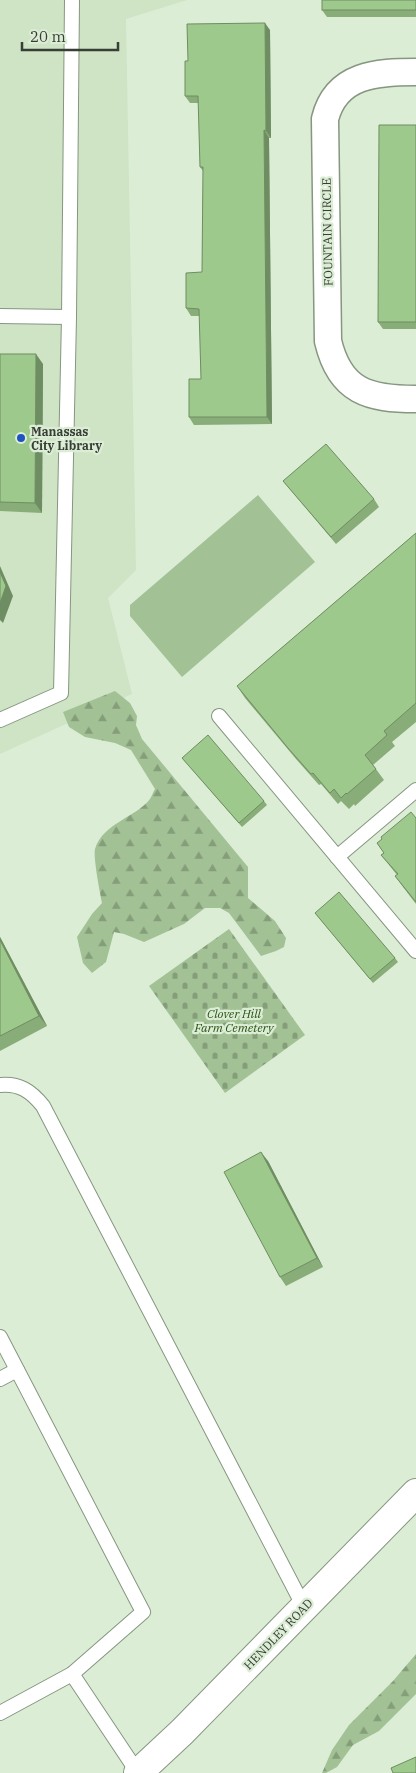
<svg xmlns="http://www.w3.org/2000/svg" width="416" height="1773" font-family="'IBM Plex Serif',serif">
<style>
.built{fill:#cee4c5}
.grass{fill:#a2c195}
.forest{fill:url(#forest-firs)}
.cemetery{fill:url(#cemetery-stones)}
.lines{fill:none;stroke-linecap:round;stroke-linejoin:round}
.lane-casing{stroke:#869680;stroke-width:16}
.street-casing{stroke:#869680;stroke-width:29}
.secondary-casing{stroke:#869680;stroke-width:30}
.lane{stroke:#fff;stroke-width:14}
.street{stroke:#fff;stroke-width:26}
.secondary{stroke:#fff;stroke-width:28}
.wall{fill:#88ad78}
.shaded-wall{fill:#6f8d62}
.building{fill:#9ec98c;stroke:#6f8d62}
.poi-dot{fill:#1f53c0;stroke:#dcedd5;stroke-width:2}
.labels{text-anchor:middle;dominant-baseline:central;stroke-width:4.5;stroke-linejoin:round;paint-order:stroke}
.street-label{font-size:12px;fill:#373e35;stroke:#dcedd5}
.poi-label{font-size:12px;font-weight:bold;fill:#373e35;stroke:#dcedd5;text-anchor:start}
.park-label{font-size:12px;font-style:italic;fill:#2c5317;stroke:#dcedd5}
</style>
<defs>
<pattern id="forest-firs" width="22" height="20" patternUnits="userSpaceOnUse" patternTransform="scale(1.25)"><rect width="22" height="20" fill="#a2c195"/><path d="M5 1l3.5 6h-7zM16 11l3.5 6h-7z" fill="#859e7a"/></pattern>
<pattern id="cemetery-stones" width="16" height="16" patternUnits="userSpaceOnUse" patternTransform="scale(1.25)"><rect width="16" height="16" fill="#a2c195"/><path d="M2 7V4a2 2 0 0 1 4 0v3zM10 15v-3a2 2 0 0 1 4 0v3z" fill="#859e7a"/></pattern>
</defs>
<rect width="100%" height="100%" fill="#dcedd5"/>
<path class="built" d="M0,0H187L126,19L136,570L108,598L132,694L0,754Z"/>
<path class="grass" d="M258,495L315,562L182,677L130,616V605Z"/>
<g class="forest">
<path d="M115,691L130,703L137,716L136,725L142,739L248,867V898L275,921L286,938L284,947L276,951L261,956L229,913L220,908H205L184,924L144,942L124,934L114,932L106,962L92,973L83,963L77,937L92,914L102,903C100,893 93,857 95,849C103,823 135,818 150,799C152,796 153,792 155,789L131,750L115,743L85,737L69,727L63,712Z"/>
<path d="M416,1654V1694L379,1731L353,1745L337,1767L326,1773H322L332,1750L349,1725L393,1681Z"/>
</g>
<path class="cemetery" d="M229,929L305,1035L225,1093L149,986Z"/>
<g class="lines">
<g class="lane-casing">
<g id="lane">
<path d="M0,316L69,317"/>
<path d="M219,716L416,951"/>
<path d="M0,720L61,693L69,317L72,0"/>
<path d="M337,857L416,790"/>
<path d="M0,1085C19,1083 31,1091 43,1106L304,1607"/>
<path d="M0,1337L143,1612L72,1674L0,1713"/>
<path d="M0,1379L17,1370"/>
<path d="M72,1674L138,1773"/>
</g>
</g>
<g class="street-casing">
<path id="street" d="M416,72C377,72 336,74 325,119L328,341C340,392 369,399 416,399"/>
</g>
<g class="secondary-casing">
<path id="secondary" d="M138,1773L182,1732L416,1493"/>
</g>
<use href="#lane" class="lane"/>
<use href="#street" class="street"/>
<use href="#secondary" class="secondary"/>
</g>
<g class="wall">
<path d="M416,0V17H327L322,10Z"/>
<path d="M270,30L271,138H269L272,424L194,425L189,417L201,379L200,316H191L186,308L202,272L203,171L200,167L199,103H190L185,96L188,61Z"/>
<path d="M416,125V329H383L378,322Z"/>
<path d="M0,354L43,364L42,513L0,511Z"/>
<path d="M283,481L374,499L379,507L336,544L289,488Z"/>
<path d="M416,533V722L392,742L395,746L373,765L384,780L355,806L354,804L349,809L341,801L338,804L321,784L319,785L296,759L245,698L237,686Z"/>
<path d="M182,758L264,801L267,805L242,827Z"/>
<path d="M416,818V904L403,887L395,876L397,875L381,855L384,853L377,843Z"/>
<path d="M315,913L395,958L398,962L373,983Z"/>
<path d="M0,937L47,1026L0,1051Z"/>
<path d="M268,1161L323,1267L286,1286L280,1277Z"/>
</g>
<g class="shaded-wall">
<path d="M265,23L270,30L271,138L266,131Z"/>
<path d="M264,130L269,138L272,424L267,417Z"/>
<path d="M36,354L43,364L42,513L35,503Z"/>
<path d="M0,566L13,596L3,623L0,620Z"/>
<path d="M0,937L47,1026L39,1016L0,940Z"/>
<path d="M261,1152L268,1161L323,1267L317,1258Z"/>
</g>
<g class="building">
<rect x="322" y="0" width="94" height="10"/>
<path d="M265,23L266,131L264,130L267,417H189V379H201L199,309L186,308V273L202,272L203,167H200L198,96H185V61H188L187,24Z"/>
<path d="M379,125H416V322H378Z"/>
<path d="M0,354H36L35,503L0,502Z"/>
<path d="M326,444L374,499L331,537L283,481Z"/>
<path d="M416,533V703L384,731L387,735L365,755L376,769L347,794L346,793L341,798L334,789L330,793L313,773L311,774L288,748L237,686Z"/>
<path d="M0,572L6,586L0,603Z"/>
<path d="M208,735L264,801L239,823L182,758Z"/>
<path d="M411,812L416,818V902L395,876L398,874L381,855L384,853L377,843L382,839L381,837Z"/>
<path d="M339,892L395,958L370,979L315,913Z"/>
<path d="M0,940L39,1016L0,1036Z"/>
<path d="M261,1152L317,1258L280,1277L224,1172Z"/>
<path d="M416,1757V1773H393L391,1768Z"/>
</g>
<circle class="poi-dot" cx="21" cy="438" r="5"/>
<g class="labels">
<g class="street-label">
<text transform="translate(327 232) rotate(-91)">FOUNTAIN CIRCLE</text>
<text transform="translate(278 1634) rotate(-46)">HENDLEY ROAD</text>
</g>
<g class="poi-label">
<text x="31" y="431">Manassas<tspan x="31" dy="14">City Library</tspan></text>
</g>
<g class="park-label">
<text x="234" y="1013">Clover Hill<tspan x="234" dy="14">Farm Cemetery</tspan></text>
</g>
</g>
<path d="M22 42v8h96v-8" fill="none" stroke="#373e35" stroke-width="2.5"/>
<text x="30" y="42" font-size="15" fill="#373e35" stroke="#dcedd5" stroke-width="4" paint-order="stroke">20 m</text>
</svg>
